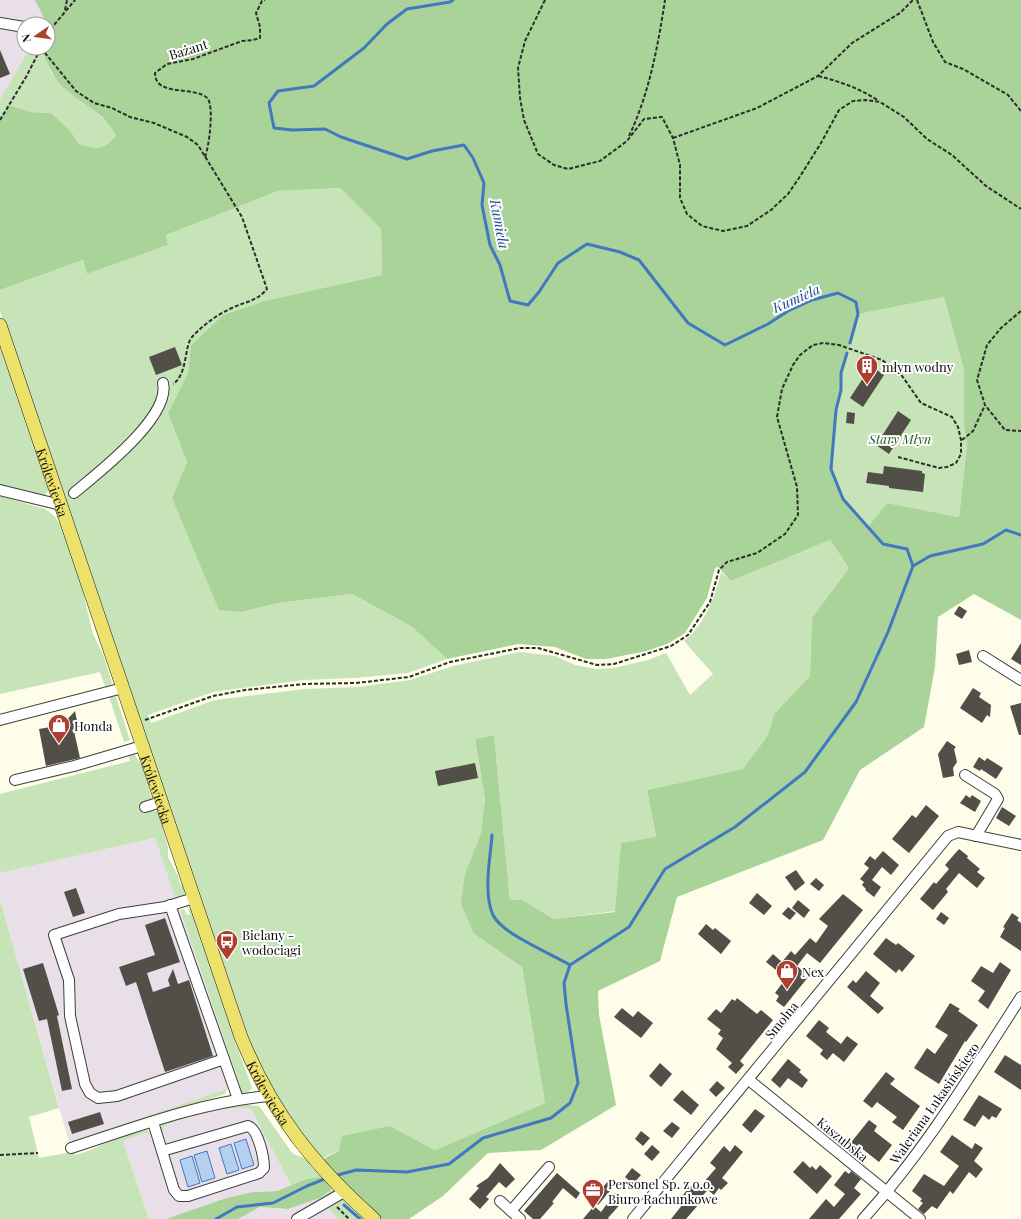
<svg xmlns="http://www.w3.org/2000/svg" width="1021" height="1219" font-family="'Playfair Display',serif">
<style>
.industrial{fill:#e9dfe9}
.green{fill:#c7e4b8}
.forest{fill:#a9d398;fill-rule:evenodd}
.water{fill:#b4cff0;stroke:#4178c0}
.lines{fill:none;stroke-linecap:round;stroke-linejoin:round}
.stream{stroke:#4178c0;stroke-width:3}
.building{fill:#524e48}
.minor-casing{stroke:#3e3e3e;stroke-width:12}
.major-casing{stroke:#1c1c1c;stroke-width:14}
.path{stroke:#2d2d2d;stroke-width:2;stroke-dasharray:4 2;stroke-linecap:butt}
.minor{stroke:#fff;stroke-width:10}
.major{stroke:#ece26b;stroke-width:13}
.labels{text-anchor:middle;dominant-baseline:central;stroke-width:4;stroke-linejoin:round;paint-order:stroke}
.street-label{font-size:13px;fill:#0b0b0b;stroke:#fff}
.poi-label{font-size:13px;fill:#0b0b0b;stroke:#fff;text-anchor:start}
.park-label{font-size:13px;font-style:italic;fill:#245c22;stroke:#fff}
.water-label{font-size:14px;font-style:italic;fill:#204d90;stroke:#fff}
</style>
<rect width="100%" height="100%" fill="#fdfdea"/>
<g class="industrial">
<path d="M0,0H35L47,22L45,24H24V48H30L0,99Z"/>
<path d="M155,838L240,1085L69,1142L0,899V873Z"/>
<path d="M233,1107L251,1109L291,1185L277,1191L253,1192L226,1198L166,1219H149L123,1141L145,1133L152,1135L162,1131L166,1125L213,1110Z"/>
<path d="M320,1198L338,1219H238L260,1207L288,1209Z"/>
</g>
<g class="green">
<path d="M30,48H41L52,74L112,126L116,136C103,151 96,149 77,144L70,130L51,113L31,112L9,105L0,120V99Z"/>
<path d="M340,188L381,229L382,275L264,301L223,315L191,345L188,374L168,413L187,462L172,498L242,612L278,603L352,594L411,626L447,659L408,673L355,678L304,680L213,692L148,715L151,723L215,700L304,689L358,687L410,680L453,666L520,652L555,656L575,665L596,669L614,668L648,660L666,653L690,695L713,674L684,641C705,624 715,597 721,572L731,581L830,540L849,568L812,618L810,676L774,714L768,735L743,769L647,790L656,838L621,843L616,911L554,919L522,900H510L494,735L475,739L485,799L481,833L465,873L474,934L522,967L545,1103L435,1150L390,1126L321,1159L282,1106L251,1049L0,311V290L83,260L87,274L168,245L166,235L278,191Z"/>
<path d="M944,297L964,370V425L967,445L959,517L887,503L868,528L843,499L831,469L836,410L841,390V373L858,314Z"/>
<path d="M0,343L49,489L44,497L0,486Z"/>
<path d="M0,496L45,509L54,516L62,526L81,584L93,634L103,654L112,683L106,689L100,672L0,694Z"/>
<path d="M111,696L116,697L130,740L124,742L109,697Z"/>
<path d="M134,754L142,766L152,799L146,809L158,812L168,847V857L178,876L180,884L184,886V894L176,900L155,838L0,873V794L130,761L129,756Z"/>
<path d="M0,899L59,1108L29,1117L39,1158L72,1152L76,1155C100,1148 122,1132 148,1130L151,1135L145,1133L123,1141L149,1219H0Z"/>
<path d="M187,906L193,912L231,1022L234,1039L250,1082L252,1088C249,1092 247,1093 242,1093L237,1086L240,1085L180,910L184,909L187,915L190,914Z"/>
<path d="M227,1089L225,1094L69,1145V1142Z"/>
<path d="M239,1104L259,1106L293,1154L304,1158L321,1177L306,1179L291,1185L251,1109C218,1105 197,1115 166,1125L162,1131L159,1132L162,1124L208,1109Z"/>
<path d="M332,1189L366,1219H338L320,1198Z"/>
</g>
<g class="forest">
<path d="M35,0H1021V620L974,594L938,617L935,667L924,727L860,770L823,840L677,897L660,961L598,991L599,1015L616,1105L541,1150L488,1153L443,1196L409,1219H382L352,1193L321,1160L339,1151L342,1136L390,1126L435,1150L545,1103L522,967L474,934L461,904L465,873L481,833L485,799L475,739L494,735L510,900H522L554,919L615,912L621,843L656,837L647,790L743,769L768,735L774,714L810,676L812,618L849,568L830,540L731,581L718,567L715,568L707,598L685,633L669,643L647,651L606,659H586L555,647L518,644L447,659L411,626L352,594L278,603L242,612L219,610L172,498L187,462L168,413L188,373L191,345L223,315L264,301L382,275L381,229L340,188L278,191L166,235L168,245L87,274L83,260L0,290V120L9,105L31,112L51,113L70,130L78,144C96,149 103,151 116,136C107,115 86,106 69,92C54,81 48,65 41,48H48V24H45L46,22ZM944,297L964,370V425L967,445L959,517L887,503L868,527L843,499L831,469L836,410L841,390V373L858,314Z"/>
<path d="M321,1177L332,1189L320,1198L288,1209L260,1207L238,1219H166L226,1198L253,1192L277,1191L306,1179Z"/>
</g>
<g class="water">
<path d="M246,1139L254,1165L242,1169L234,1143Z"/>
<path d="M231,1144L239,1170L227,1174L219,1148Z"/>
<path d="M207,1151L215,1178L202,1182L194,1155Z"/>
<path d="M192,1156L200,1183L188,1187L180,1160Z"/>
</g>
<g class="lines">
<g class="stream">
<path d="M453,0L450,2L407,9L387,24L364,48L314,86L278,91L269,103L274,128L292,130L325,129L341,137L407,159L432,151L464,145L473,158L484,183L482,205L490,245L500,265L510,301L528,305L539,292L558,263L587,244L620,252L639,260L688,323L725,345L768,324L788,311L812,300L838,293L856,302L858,314L850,343"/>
<path d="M847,353L841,373V390L836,410L831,469L843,499L883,544L907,549L913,566"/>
<path d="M913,566L930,556L983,544L1006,530L1021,535"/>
<path d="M492,835C491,852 487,870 488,888C488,897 489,906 493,915C502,934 550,953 570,965"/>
<path d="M334,1176L356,1170L407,1172L449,1164L483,1138L551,1118L570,1103L578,1083L566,1004L564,983L570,965L629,927L665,869L735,827L805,772L856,702L888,632L913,566"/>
<path d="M344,1205L360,1219"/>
<path d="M216,1219L237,1207L273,1203L307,1186L327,1178"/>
</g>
</g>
<g class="building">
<path d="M0,50L10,74L0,78Z"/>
<path d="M175,347L182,365L156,375L149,357Z"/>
<path d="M871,366L884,375L863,407L850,398Z"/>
<path d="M898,411L911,420L889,454L876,445Z"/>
<path d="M847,412L855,413L854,424L846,423Z"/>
<path d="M884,466L922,471V473L925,474L923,492L889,488V486L866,483L868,472L883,474Z"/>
<path d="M959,606L967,611L962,619L954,614Z"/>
<path d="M1021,643V665L1011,659Z"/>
<path d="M969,650L972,662L959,665L956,654Z"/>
<path d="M973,688L981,693L979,697L991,705L990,717L987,715L982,723L960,708Z"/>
<path d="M1021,703V735H1019L1010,706Z"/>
<path d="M75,711L78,726L74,731L80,758L46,766L39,729L62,725Z"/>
<path d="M947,741L956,747L954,749L957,762L953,768L954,776L943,778L938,754Z"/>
<path d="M979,757L985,761L987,758L1003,768L996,779L981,769L980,771L973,767Z"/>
<path d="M475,763L478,778L438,786L435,771Z"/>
<path d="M966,795L970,798L972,795L981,801L975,812L960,803Z"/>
<path d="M926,805L939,816L909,853L892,839L912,815L916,818Z"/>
<path d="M1002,807L1016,816L1009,826L996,818Z"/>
<path d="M959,849L968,856L967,858L980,869L977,872L985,878L977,888L959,873L946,889L948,892L933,910L920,899L934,882L936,884L949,869L945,865Z"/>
<path d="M883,851L899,865L891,875L882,867L872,880L881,887L874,897L865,890L866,889L862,885L864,882L860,879L869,868L864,864L870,856L875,860Z"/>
<path d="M796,870L805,883L795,891L785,877Z"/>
<path d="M816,878L824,885L819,891L810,884Z"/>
<path d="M76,888L85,913L73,917L64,892Z"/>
<path d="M757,893L772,906L764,915L749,903Z"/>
<path d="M843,894L863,910L820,963L807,953L797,966L809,976L784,1007L776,1001L779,996L775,993L786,978L766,962L773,954L782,962L791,951L795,955L810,938L816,943L828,926L819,919Z"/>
<path d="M798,900L810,910L804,918L792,908Z"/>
<path d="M788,907L796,913L790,920L782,914Z"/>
<path d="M941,912L949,918L944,925L936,919Z"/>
<path d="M1012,913L1019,918L1017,920L1021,923V951L1000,937L1005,928L1003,927Z"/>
<path d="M165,918L180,962L147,973L153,992L170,986L168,980L173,969L178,984L189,980L213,1056L165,1072L136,982L126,986L119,967L155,955L145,925Z"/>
<path d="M706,924L713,930L715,928L731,941L721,954L698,934Z"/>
<path d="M886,938L896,945L898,943L915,956L902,972L899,969L896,973L873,954Z"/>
<path d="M1000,962L1011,970L988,1009L978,1001L985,991L971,981L981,966L993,973Z"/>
<path d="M43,963L59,1015L57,1016L72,1089L62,1091L47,1019L39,1021L23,969Z"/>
<path d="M866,971L880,983L870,996L884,1008L878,1014L847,987L853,980L856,983Z"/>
<path d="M737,998L757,1014L761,1010L773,1020L740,1061L744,1065L736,1074L728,1067L732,1063L716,1049L723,1038L718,1034L721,1030L707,1019L716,1009L721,1013L732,999L735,1001Z"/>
<path d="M950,1003L960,1009L958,1011L978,1025L966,1042L965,1041L939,1084L914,1068L927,1048L935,1054L948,1035L935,1027Z"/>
<path d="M622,1008L633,1017L638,1011L653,1023L641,1038L614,1017Z"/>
<path d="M819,1020L829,1028L826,1032L841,1044L847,1036L858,1044L844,1062L833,1053L827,1060L820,1054L823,1050L806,1036Z"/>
<path d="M1005,1055L1021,1065V1090L994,1072Z"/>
<path d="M788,1059L801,1070L799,1072L808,1080L802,1088L788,1078L780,1088L771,1080Z"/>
<path d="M660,1063L672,1074L661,1087L649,1076Z"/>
<path d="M886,1072L895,1079L890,1084L920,1106L903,1130L892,1122L897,1117L877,1102L872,1108L863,1101Z"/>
<path d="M717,1081L725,1088L716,1097L709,1090Z"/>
<path d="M682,1090L699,1105L691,1115L673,1100Z"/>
<path d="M979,1095L1002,1109L996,1118L992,1116L989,1120L983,1115L975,1127L963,1120Z"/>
<path d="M755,1109L765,1116L751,1133L742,1125Z"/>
<path d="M100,1112L104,1124L72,1134L68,1122Z"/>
<path d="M869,1120L877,1126L874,1131L892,1145L879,1162L860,1147L857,1151L849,1145Z"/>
<path d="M672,1122L680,1128L672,1138L663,1131Z"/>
<path d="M641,1131L650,1138L643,1146L635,1139Z"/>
<path d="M952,1135L972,1149L975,1143L983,1148L974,1161L983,1169L976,1178L969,1172L953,1194L950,1191L937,1209L932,1206L924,1214L918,1209L923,1203L920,1201L922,1199L912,1191L924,1174L944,1186L959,1166L940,1152Z"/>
<path d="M652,1145L660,1152L652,1161L644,1154Z"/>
<path d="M735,1145L743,1152L722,1178L728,1183L721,1190L719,1188L714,1195L708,1190L696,1202L699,1204L686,1219H671L683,1204L678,1201L692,1184L698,1189L716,1168L710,1163L724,1146L730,1152Z"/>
<path d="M803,1161L810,1168L812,1166L816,1170L820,1165L832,1176L817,1194L793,1172Z"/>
<path d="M500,1163L515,1179L506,1188L499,1182L486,1197L489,1199L480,1209L469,1199L479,1188L476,1186L488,1178Z"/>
<path d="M632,1168L641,1175L633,1184L625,1177Z"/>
<path d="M845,1171L849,1174L851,1171L861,1179L854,1188L861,1194L839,1219H809L826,1199L834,1207L845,1194L834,1185Z"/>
<path d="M557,1173L580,1193L576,1199L563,1188L552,1202L554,1203L540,1219H533L524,1211Z"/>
<path d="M609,1180L615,1185L598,1205L592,1200Z"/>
<path d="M615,1193L624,1200L608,1218L609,1219H583L594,1206L601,1212Z"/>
</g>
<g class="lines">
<g class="minor-casing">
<g id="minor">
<path d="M0,23L24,27"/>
<path d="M0,490L61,505"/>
<path d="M74,493C98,473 171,417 163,383"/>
<path d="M983,656L1021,680"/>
<path d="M0,720L123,688"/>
<path d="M965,775L995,794L998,799L976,836"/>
<path d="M15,780L74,766L142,746"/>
<path d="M145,807L161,802"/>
<path d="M194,898L165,907L119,914L54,935L69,980L70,1016L85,1084L90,1093L98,1098L117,1096L224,1059"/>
<path d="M170,905L238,1099"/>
<path d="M749,1080L920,1219"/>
<path d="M153,1122L174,1190L179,1196H188L259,1173L264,1168C264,1157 258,1129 248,1126L162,1151"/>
<path d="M71,1148C136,1127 201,1102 269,1096"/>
<path d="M500,1201L520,1219"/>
<path d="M511,1211L549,1167"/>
<path d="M297,1219L344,1192"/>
<path d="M633,1219L948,836L958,832L1021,845"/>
<path d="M863,1219C924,1152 972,1073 1021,997"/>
</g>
</g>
<g class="major-casing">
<g id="major">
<path id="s1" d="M0,325L241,1037C272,1113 313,1165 374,1219"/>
</g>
</g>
<g class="path">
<path d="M545,0L525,41L518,68L520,98L524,120L538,154L554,165L568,169L600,161L627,141L644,119L662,117L673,138L680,165V198L687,214L702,226L723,231L747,226L771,210L788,194L799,178L821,143L839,110L853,101L866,100L880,102L904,117L927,139L952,155L986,186L1021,209"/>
<path d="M917,0L933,42L945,62L963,69L1008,95L1021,111"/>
<path d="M65,10L67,0"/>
<path d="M48,35L54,25L75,0"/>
<path d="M41,48L76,91L94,103L112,108L130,117L154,123L187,137L198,145L242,217L267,289C256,302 246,301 232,308C218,314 203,325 192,337C184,346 188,374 173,384"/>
<path d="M818,76C841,82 859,88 879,101"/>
<path d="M0,120L26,77L41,48"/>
<path d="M629,136C649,94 658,46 665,0"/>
<path d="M673,138L757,108L818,76L852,43L900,13L913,0"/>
<path d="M205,157C209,147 214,108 208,99C197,85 155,98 155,73L167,64L193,59L242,41L253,40L260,38V27L256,13L262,1L265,0"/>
<path d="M1021,311L1001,328L987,345L977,380L985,405L1005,430L1021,431"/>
<path d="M962,440L973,431L985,405"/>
<path d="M145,720L213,696L245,690L304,684L356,683L409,677L450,662L520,648H538L597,665L614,664L671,646L688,635L710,602L719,570L727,562L757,553L785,534L798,515L797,487L777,417L782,389L793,365L800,355L813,345L823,343L839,345L882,360L900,373L921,403L952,417L958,427L961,440V454L956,463L947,467L939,468L898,457"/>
<path d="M0,1155L38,1153"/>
<path d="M337,1207L349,1219"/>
</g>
<use href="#minor" class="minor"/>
<use href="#major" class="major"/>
</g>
<defs>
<g id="building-pin" transform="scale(1.15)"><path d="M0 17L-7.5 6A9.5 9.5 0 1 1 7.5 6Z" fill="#ad3f30" stroke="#fff"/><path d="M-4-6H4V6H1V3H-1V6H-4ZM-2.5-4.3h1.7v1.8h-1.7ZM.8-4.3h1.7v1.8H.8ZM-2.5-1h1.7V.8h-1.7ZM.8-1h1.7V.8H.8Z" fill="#fff"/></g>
<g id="shop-pin" transform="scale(1.15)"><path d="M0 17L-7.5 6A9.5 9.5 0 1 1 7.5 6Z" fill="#ad3f30" stroke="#fff"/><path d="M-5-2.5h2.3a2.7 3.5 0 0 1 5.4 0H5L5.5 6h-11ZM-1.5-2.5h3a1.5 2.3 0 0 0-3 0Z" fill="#fff"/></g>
<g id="bus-pin" transform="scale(1.15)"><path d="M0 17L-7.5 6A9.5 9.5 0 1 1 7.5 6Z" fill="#ad3f30" stroke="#fff"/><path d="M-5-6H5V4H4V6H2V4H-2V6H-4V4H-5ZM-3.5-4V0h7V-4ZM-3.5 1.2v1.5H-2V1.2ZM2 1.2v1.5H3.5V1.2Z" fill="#fff"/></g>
<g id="office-pin" transform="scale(1.15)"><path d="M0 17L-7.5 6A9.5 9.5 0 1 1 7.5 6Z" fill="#ad3f30" stroke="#fff"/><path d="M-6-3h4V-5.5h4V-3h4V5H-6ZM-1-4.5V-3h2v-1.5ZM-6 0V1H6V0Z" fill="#fff"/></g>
</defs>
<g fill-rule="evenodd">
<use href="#building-pin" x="867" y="366"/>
<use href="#shop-pin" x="59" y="725"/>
<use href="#bus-pin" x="227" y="941"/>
<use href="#shop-pin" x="787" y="971"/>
<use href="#office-pin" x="593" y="1190"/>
</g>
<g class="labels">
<g class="street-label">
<text transform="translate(188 49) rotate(-17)">Bażant</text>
<text stroke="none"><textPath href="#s1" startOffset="166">Królewiecka</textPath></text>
<text stroke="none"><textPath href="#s1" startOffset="490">Królewiecka</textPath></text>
<text transform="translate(781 1020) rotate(-51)">Smolna</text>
<text stroke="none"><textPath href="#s1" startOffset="814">Królewiecka</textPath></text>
<text transform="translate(934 1103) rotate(-55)">Waleriana Łukasińskiego</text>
<text transform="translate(843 1139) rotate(39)">Kaszubska</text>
</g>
<g class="poi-label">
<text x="882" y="366">młyn wodny</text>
<text x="74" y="725">Honda</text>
<text x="242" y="934">Bielany -<tspan x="242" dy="15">wodociągi</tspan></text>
<text x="802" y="971">Nex</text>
<text x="608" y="1183">Personel Sp. z o.o.<tspan x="608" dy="15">Biuro Rachunkowe</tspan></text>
</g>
<g class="park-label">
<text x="900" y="438">Stary Młyn</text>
</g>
<g class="water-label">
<text transform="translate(500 224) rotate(79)">Kumiela</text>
<text transform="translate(796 298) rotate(-24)">Kumiela</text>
</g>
</g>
<g transform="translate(36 36) rotate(257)"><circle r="19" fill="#ffffff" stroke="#9d9d9d"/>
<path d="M0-3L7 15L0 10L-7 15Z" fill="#ad3f30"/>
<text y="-6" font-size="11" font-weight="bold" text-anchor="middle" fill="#0b0b0b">N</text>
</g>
</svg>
